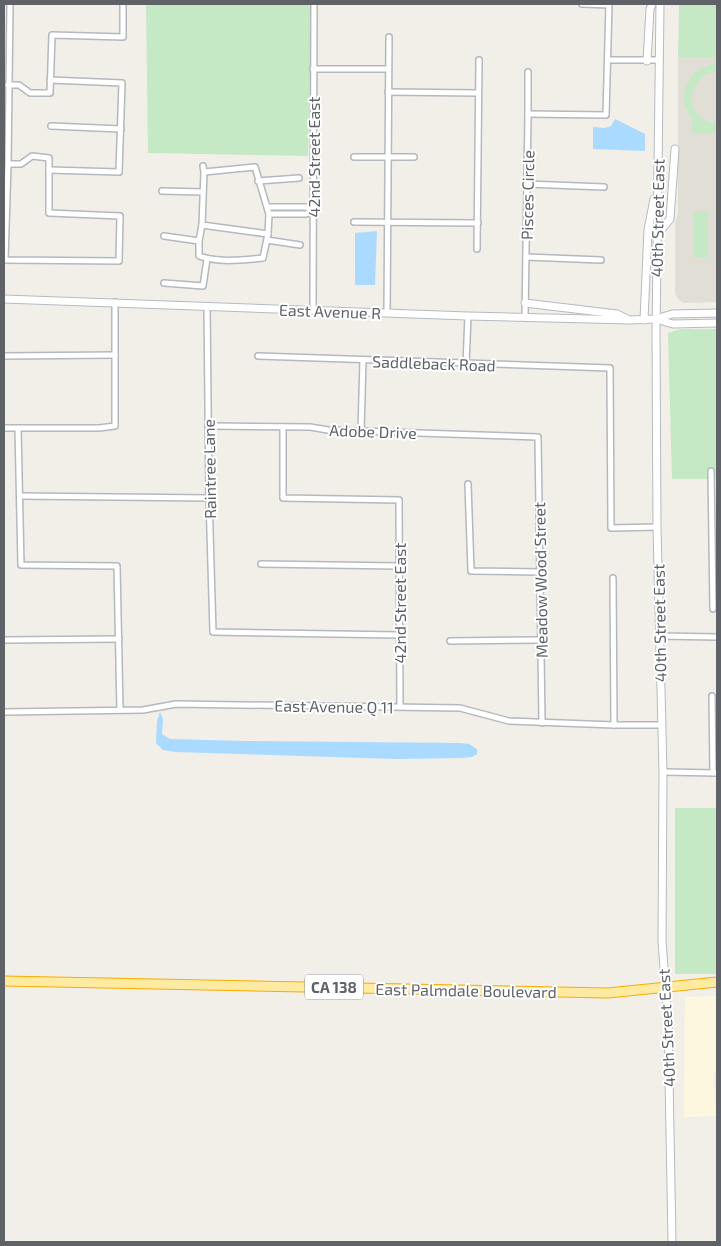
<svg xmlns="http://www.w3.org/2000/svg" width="721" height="1246" font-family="'Exo 2',sans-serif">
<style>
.commercial{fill:#fef7e0}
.education{fill:#e1ded6}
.green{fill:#c5e8c5}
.water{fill:#aadaff}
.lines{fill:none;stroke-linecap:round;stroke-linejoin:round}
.minor-casing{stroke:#b5b8bc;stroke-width:8}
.secondary-casing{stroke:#b6babf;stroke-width:9}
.trunk-casing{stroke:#f9ab00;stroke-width:11}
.minor{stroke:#fff;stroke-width:5}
.secondary{stroke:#fff;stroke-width:7}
.trunk{stroke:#feeaa1;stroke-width:9}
.labels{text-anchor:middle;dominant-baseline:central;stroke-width:4;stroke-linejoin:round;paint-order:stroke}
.shield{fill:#fff;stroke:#8f9295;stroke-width:1}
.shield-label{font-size:15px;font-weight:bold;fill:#5f6368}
.street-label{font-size:16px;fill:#5f6368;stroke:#fff}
</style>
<rect width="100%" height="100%" fill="#f1efe8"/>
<path class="commercial" d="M717,996V1072L713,1073L716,1116L684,1117L685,997Z"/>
<path class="education" d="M678,57H717V302L684,303L679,300L675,294V223L678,213Z"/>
<g class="green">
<path d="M146,4H312L308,156L148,153Z"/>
<path d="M679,4H717V57H678Z"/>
<path d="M717,63V71C684,76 684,121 717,124V133H692C692,129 693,124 692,120C691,115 686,111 685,106C680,84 696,66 717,63Z"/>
<rect x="694" y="211" width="14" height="46"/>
<path d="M680,329H717V479H672L668,333Z"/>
<rect x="675" y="808" width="42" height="166"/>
</g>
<g class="water">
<path d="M615,119L645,134V151L593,149V127L605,128L611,126Z"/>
<path d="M377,231L375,285H355V233Z"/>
<path d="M160,712L163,719L162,734L170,739L245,741L460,743L469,744L477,749V754L472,757L461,758L397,759L176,752L163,750L156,743L157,721Z"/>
</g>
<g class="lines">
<g class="minor-casing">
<g id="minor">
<path d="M582,4L609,5"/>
<path d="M608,60H659"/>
<path d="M313,69H388"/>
<path d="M8,85H19L30,93H50L52,35L123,37V4"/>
<path d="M388,92L478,93"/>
<path d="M528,114L606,115L609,4"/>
<path d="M51,126L121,129"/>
<path d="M354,157H414"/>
<path d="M8,164H21L32,156L49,158V213L120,216L119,261L5,260L8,164L10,4"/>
<path d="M203,166L204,172L202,225L199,241V256C219,263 242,260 263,258L268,234L269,214L255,167L204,172"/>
<path d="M49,170L119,172L122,83L50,80"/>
<path d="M258,181L299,178"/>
<path d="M527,184L604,187"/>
<path d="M162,191L203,192"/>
<path d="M268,207H306L313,211L306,214H269"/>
<path d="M354,222L478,223"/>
<path d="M202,225L268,234"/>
<path d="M164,236L199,241"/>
<path d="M267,240L300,245"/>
<path d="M477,249L479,60"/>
<path d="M526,257L601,260"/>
<path d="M164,283L203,286L207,259"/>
<path d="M207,306L209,498L213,632L399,635"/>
<path d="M313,310L314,4"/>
<path d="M387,313L389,37"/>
<path d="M525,318L528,114V72"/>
<path d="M4,356L115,355"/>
<path d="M258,356L610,368L611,528L657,527"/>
<path d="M466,364L468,316"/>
<path d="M208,426L310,427L328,430L538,437L542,723"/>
<path d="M283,427V498L399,500L400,707"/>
<path d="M4,428H99L115,426V302"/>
<path d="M18,428L21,565L117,566L120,710"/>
<path d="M361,431L363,360"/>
<path d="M711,471L713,609"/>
<path d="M468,484L471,571L540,572"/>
<path d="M20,496L209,498"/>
<path d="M261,564L399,566"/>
<path d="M613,578L614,725"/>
<path d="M659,636L717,637"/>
<path d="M4,640L119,639"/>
<path d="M450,641L541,640"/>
<path d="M712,696L713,773"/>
<path d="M4,712L143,710L176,704L460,708L509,721L614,725H662"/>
<path d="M663,772L717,773"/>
</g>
</g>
<g class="secondary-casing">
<g id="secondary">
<path d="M660,4L656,335L657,527L663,772L662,941L668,1021L672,1242"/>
<path d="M647,61L650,9L652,4"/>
<path d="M657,235L670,219L675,149"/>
<path d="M4,299L468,316L630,320L656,319L672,314L717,313"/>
<path d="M525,303L617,314L627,319"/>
<path d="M656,319L673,324L717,323"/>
<path d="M644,320L648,230L654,199"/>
</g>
</g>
<g class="trunk-casing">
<path id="trunk" d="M4,981L608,993L717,982"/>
</g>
<use href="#minor" class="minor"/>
<use href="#secondary" class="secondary"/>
<use href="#trunk" class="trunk"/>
</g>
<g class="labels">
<rect class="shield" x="305" y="974.5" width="58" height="25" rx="4"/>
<g class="shield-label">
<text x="334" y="987">CA 138</text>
</g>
<g class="street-label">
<text transform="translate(313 157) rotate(-90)">42nd Street East</text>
<text transform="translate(527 195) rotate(-89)">Pisces Circle</text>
<text transform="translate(657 218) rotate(-89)">40th Street East</text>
<text transform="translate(330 311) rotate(2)">East Avenue R</text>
<text transform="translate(434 363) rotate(2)">Saddleback Road</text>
<text transform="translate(373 431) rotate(2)">Adobe Drive</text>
<text transform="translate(209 469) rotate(-91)">Raintree Lane</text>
<text transform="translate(540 580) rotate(-91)">Meadow Wood Street</text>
<text transform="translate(399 603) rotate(-90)">42nd Street East</text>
<text transform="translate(659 623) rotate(-91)">40th Street East</text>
<text transform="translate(334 706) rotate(1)">East Avenue Q 11</text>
<text transform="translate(466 990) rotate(1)">East Palmdale Boulevard</text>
<text transform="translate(666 1028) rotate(-93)">40th Street East</text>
</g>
</g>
<rect width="721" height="1246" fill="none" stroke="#5f6368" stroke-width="10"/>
</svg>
